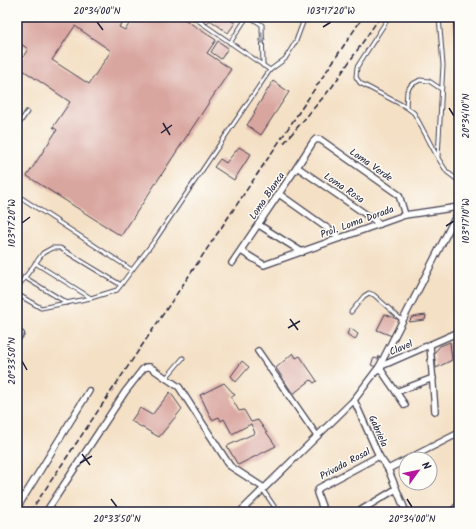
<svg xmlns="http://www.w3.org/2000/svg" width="476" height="529" font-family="Kalam,sans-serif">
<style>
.building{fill:#d9a59f;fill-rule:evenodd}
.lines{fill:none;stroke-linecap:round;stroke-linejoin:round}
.lane-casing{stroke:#423e50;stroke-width:5}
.street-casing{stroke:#423e50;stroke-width:8}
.lane{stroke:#fff;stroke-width:3}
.street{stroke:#fff;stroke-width:5.5}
.rail{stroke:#22223b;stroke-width:1.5;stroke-dasharray:6 3;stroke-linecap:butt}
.oneway{stroke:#9c9ca7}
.ticks{fill:none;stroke:#22223b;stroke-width:1.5}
.labels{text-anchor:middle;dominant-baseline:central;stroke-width:3;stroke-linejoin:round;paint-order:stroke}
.street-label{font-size:10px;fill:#22223b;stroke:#fdfcf7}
.neatline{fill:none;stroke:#22223b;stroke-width:1.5}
.ticks-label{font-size:10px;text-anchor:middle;fill:#22223b}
</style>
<rect width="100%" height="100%" fill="#fdfcf7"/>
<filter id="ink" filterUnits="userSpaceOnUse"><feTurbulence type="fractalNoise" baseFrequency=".025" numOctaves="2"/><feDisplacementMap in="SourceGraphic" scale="8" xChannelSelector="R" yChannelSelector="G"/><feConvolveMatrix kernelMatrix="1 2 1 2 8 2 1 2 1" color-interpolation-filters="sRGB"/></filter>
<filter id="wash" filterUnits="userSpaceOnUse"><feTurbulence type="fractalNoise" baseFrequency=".012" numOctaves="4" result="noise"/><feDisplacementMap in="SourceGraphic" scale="16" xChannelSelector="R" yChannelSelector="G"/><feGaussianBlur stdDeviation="0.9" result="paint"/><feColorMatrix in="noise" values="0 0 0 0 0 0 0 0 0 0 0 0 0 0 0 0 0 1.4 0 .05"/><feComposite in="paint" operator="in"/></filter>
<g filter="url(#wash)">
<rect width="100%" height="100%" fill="#f4e0c5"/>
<g id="blocks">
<g class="building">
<path d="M24,17H125L119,27L125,30L134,17H154L159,20L161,17H181L216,40L207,53L231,69L121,236L27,176L57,130L53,127L70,102L17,66L28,49L17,41V27ZM75,26L111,51L89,84L52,60Z"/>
<path d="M196,17H225L235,23L228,33L210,20L207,24Z"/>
<path d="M453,17H459V63H458Z"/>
<path d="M218,41L228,48L221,59L211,52Z"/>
<path d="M273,81L289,92L261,135L247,125L255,113L254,112Z"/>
<path d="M239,147L251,154L234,180L214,167L220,159L226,163Z"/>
<path d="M385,314L399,320L392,336L377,330Z"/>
<path d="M426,315L425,320L409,322L412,317Z"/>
<path d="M350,328L358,334L355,340L347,334Z"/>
<path d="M450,342L452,360L436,368L434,353L440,346Z"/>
<path d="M293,353L296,358L300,356L317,381L314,383L311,380L293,394L276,368Z"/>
<path d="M379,356L381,358L376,367L371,365L374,358L378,359Z"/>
<path d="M242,361L249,367L236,382L231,376Z"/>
<path d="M224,383L235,395L231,397L239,411L244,410L251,422L258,420L276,446L238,465L227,446L255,433L251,424L232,434L224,419L221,421L219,417L212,420L200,395Z"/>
<path d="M170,392L182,409L159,437L131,421L140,408L152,415Z"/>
</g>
</g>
</g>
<g filter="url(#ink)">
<use href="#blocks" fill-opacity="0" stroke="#423e50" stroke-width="1"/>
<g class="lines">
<g class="lane-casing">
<g id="lane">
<path d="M193,17L270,70"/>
<path d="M250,17L262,25L263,66"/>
<path d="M389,17L357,67L356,77L360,83L406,107L414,113L438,158L447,172L459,181"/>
<path d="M230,43L247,17"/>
<path d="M17,90V103"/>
<path d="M406,107L407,91L411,85L420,80L429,81L441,89"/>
<path d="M17,127L27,112"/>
<path d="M438,157L443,65L439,17"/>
<path d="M17,195L132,270L155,240L270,70L285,59L296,41L305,17"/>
<path d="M35,263L91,298"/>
<path d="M24,277L67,303"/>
<path d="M17,288L43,253L52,248H60L121,285"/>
<path d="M17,294L41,308L91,298L117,290L132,270"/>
<path d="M351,312L364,296L369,293L374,295L403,321"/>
<path d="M166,378L183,358"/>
<path d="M263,490L278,512"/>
<path d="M246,506L248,512"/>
</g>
</g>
<g class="street-casing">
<g id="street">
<path d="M297,167L380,224"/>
<path d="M279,194L341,238"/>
<path d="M259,225L302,252"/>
<path d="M241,251L264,265L405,215L459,207"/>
<path d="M232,263L297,167L313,142L316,139L321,140L399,195L405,215"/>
<path d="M17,339L21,334"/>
<path d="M430,345L435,411"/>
<path d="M258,351L317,436"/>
<path d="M396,392L433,378"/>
<path d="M354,400L379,456L388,469L406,512"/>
<path d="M405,405L379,367L459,332"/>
<path d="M408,459L459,433"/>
<path d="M388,469L406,460"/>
<path d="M17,508L89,391"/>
<path d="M46,512L125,392L143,369L146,367H150L179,387L230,466L264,488"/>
<path d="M240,512L354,400L379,367L459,210"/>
<path d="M324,512L317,493L319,488L379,456"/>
<path d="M358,512L396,489"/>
<path d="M451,512L459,505"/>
</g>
</g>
<use href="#lane" class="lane"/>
<use href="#street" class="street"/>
<g class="rail">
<path d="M284,143L332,87L380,17"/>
<path d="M30,512L363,17"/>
</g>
</g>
<defs><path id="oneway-shaft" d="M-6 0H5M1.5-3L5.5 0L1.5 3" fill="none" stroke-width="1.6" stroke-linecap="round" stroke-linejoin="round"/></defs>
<use class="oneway" href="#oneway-shaft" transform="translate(262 38) rotate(88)"/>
</g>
<path class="ticks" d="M97,22L103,30M323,27L331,22M449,108L454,116M163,123L170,135M161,133L172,125M22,223L30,217M446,226L454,221M290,319L298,330M288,328L300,321M22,361L27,370M82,454L90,465M80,463L92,456M111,499L117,507M407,499L412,507"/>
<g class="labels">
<g class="street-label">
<text transform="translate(371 165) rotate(35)">Loma Verde</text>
<text transform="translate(344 188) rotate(34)">Loma Rosa</text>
<text transform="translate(267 196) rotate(-56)">Loma Blanca</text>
<text transform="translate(357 222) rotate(-20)">Prol. Loma Dorada</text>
<text transform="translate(401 348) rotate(-23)">Clavel</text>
<text transform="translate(378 431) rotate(66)">Gabriela</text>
<text transform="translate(345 464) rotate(-28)">Privada Rosal</text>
</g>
</g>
<rect width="476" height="529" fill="none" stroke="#fdfcf7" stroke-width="44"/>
<g transform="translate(418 471) rotate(57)"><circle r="19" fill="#fdfcf7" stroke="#a5a5ac"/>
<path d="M0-3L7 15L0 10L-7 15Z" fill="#b5179e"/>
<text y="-6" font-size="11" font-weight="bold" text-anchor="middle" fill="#22223b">N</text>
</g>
<rect x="22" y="22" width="432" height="485" class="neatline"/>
<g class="ticks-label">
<text x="97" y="14">20°34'00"N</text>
<text x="331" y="14">103°17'20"W</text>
<text transform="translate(465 116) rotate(-90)" y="4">20°34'10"N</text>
<text transform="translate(465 221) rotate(-90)" y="4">103°17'10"W</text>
<text transform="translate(11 223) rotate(-90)" y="4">103°17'20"W</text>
<text transform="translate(11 361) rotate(-90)" y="4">20°33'50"N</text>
<text x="117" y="522">20°33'50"N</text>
<text x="412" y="522">20°34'00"N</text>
</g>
</svg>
